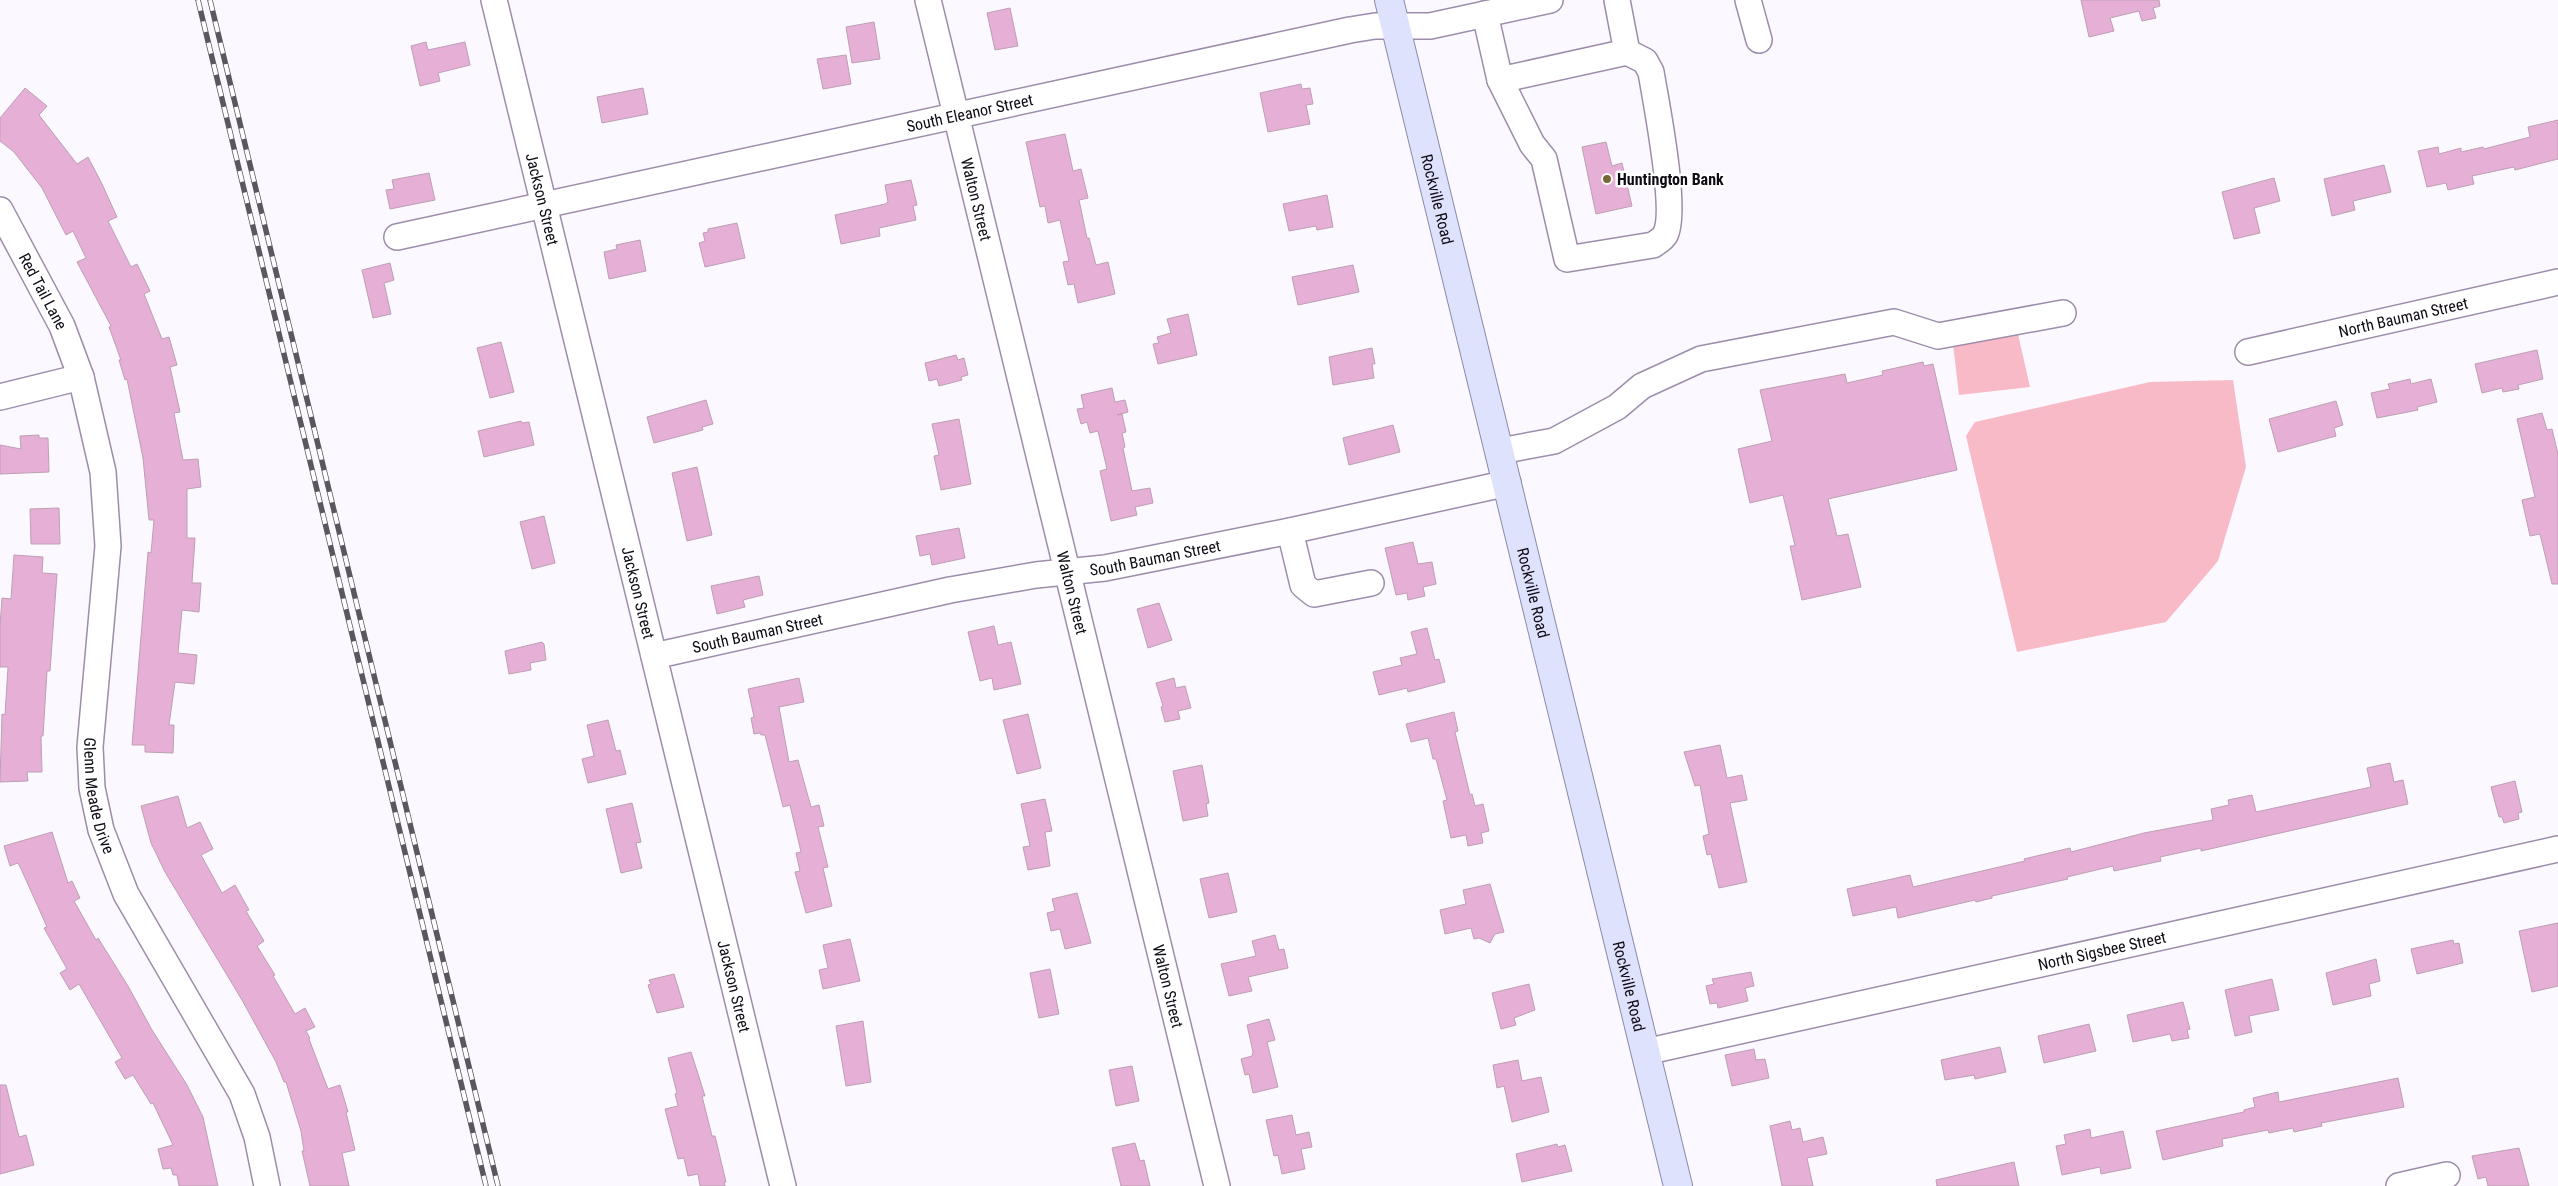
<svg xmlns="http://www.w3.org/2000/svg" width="2558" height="1186" font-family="'Roboto Condensed',sans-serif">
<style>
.green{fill:#f8bac6}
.building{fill:#e5afd6;stroke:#bd9fb4}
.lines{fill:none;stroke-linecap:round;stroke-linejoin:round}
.minor-casing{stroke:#9d8dab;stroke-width:28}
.major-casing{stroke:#898aaa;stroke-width:30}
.minor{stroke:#fff;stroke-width:25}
.major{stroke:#dfe2fd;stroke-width:28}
.rail-casing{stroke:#5b565f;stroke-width:5.5}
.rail{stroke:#fff;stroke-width:4;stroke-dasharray:11;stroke-linecap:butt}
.poi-dot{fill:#796735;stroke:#fff;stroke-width:2}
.labels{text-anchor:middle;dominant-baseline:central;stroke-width:5;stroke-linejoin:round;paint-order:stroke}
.street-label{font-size:16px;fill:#0f0a14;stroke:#fff}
.poi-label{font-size:16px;font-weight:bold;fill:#0f0a14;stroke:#fff;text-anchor:start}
</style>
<rect width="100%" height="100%" fill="#fcf8ff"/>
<g class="green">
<path d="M2017,330L2030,387L1959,395L1953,344Z"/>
<path d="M2233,380L2246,467L2218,561L2166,622L2017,652L1966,436L1975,422L2150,382Z"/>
</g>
<g class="building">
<path d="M2081,0H2159L2160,6L2153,8L2156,18L2142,21L2139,11L2110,18L2114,31L2089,37Z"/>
<path d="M1010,8L1018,46L995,50L987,13Z"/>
<path d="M874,22L880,59L852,63L846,27Z"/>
<path d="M426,42L428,50L465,42L470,65L438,73L440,81L420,86L411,46Z"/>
<path d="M846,55L851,84L823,89L817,59Z"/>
<path d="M1301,84L1302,89L1310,88L1313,104L1306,105L1310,124L1268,132L1260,93Z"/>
<path d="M25,88L47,106L39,115L77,164L88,157L102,184L117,217L108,221L131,267L137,264L150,291L144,294L162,339L169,337L177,365L170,367L180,412L174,413L183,460L198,459L201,487L187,489V538H195L192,583H201L199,612L182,610L178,653L197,655L194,684L175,682L169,725H174L173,753L145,752V745H132L148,552L151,553L154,520H149L143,458L127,379L125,380L119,360H121L109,327L111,326L77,262L86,258L73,231L66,235L42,188L14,152L0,141V118Z"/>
<path d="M643,88L648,114L602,123L597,97Z"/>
<path d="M2558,120V159L2515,170L2514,167L2472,176L2474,184L2448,190L2446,183L2427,187L2418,151L2438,147L2439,154L2461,148V152L2483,147L2484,149L2530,137L2528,127Z"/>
<path d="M1065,134L1073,171L1081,169L1088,198L1079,200L1087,238H1089L1096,265L1108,262L1115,294L1078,303L1074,284L1068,285L1063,262L1069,261L1060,220L1048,223L1045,206L1040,207L1026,142Z"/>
<path d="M1606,142L1612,166L1622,163L1632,206L1596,214L1582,147Z"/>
<path d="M2384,165L2391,192L2353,201L2355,210L2332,216L2324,179Z"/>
<path d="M429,173L435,200L390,209L386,190L394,189L392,180Z"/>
<path d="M2274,178L2280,201L2254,208L2260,233L2234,239L2222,192Z"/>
<path d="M911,180L917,205L913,206L916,220L879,228L880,236L841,244L835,215L885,204L888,202L885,185Z"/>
<path d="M1327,195L1333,227L1317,230L1316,226L1289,231L1283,204Z"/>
<path d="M737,223L745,258L705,267L699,243L705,241L703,233L708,232V229Z"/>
<path d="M640,240L646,271L609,279L604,252L617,249L616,245Z"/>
<path d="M390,263L394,280L384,283L391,314L373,318L362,270Z"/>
<path d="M1353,265L1359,292L1298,305L1292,277Z"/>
<path d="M1188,314L1197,355L1158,364L1153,344L1159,343L1157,337L1171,333L1167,319Z"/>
<path d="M501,342L514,392L490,398L477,348Z"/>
<path d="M1372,348L1375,364H1372L1374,378L1333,385L1329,357Z"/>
<path d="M2537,350L2543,379L2518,385L2519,389L2503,392L2502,388L2482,393L2475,364Z"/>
<path d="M956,355L958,360L964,358L968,375L961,377L962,380L939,386L937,379L929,381L925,363Z"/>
<path d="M1923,362L1924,366L1933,364L1957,470L1828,499L1837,536L1848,534L1861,587L1802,600L1790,546H1795L1783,495L1750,503L1738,449L1772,441L1760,390L1845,374L1847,383L1883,375L1882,371Z"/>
<path d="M2410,379L2411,384L2431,379L2437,402L2417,407L2418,410L2377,418L2371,393L2390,389L2388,384Z"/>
<path d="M1112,388L1115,402L1125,400L1128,412L1117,415L1122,414L1126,432L1122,433L1125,447L1123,448L1132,491L1150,488L1153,503L1135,507L1137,515L1111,521L1100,471L1107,469L1098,431L1090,433L1087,422L1081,424L1077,409L1084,408L1081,395Z"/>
<path d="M706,400L713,424L702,427L703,430L654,443L647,417Z"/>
<path d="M2336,401L2343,425L2334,428L2336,436L2278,452L2269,419Z"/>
<path d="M2542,413L2547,430L2552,429L2558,454V584H2552L2540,534L2530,536L2522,500L2535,497L2517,419Z"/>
<path d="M959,419L971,484L941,490L934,456L939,455L932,424Z"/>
<path d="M521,421L522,423L529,422L534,445L484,457L478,431Z"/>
<path d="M1393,425L1400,452L1349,465L1343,438Z"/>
<path d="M39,435V438H48L49,472L0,474V445L21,449L20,436Z"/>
<path d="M697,467L712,535L687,541L672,473Z"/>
<path d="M59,508L60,544H31L30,509Z"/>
<path d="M544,516L555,563L532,569L520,522Z"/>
<path d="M959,528L965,558L932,565L930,554L920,556L916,536Z"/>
<path d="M1413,542L1418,564L1432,562L1436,584L1423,587L1425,596L1408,600L1407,593L1396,595L1385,548Z"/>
<path d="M14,555L43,557L42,573L57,574L50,671H47L43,736H41L42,772H27L28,781L0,782L2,714L5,715L8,667H0V626L2,598L11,599Z"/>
<path d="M759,576L763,595L743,600L745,607L717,614L711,586Z"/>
<path d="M1159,603L1172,640L1148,648L1137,609Z"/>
<path d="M994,626L998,645L1011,642L1021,684L994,690L992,678L980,681L968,632Z"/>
<path d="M1427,628L1435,660L1439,659L1445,682L1408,692L1407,688L1379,695L1373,672L1402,665L1400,658L1417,654L1411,632Z"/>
<path d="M542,642L544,644L546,660L530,663L531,670L509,674L505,651Z"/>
<path d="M799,678L804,702L779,707L789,762L798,760L811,807L819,805L824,826L818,827L828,867L823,868L832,906L806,913L795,872L800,871L796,853L801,852L790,805L783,807L765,735H761L760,733L754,734L751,718L754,717L748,689Z"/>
<path d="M1174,678L1176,688L1185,686L1191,708L1178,711L1180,719L1165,722L1161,707L1163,706L1156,683Z"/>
<path d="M1454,712L1458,731L1455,732L1470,795L1472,794L1475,806L1483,804L1489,831L1481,833L1483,843L1468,846L1466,835L1451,838L1443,801L1447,800L1436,759H1433L1428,738L1411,742L1406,724Z"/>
<path d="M1028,714L1041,768L1017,774L1003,720Z"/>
<path d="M608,720L616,751L620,750L626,774L588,783L582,759L594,756L587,725Z"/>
<path d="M1720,745L1727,778L1742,775L1747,800L1730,803L1747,882L1719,888L1711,854L1707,855L1703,836L1709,834L1700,785L1695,786L1684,752Z"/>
<path d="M2390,763L2394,782L2403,780L2408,804L2201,851V848L2160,857L2161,861L2114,871L2113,866L2067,877L2068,879L1992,896V898L1976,902L1975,900L1898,918L1896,907L1853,916L1847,889L1910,875L1913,887L2025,861L2024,859L2070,848L2071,852L2144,833L2213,820L2211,809L2229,805L2228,800L2252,795L2256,812L2371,787L2367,768Z"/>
<path d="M1202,765L1209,803L1206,804L1208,816L1183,821L1173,771Z"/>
<path d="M2515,781L2522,812L2518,813L2519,819L2504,823L2502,817H2499L2491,787Z"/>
<path d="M178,796L187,828L200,822L213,849L201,855L222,893L235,885L249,910L246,911L264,941L257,946L275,975L273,976L295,1014L305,1008L315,1027L306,1031L310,1038L309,1039L328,1089L340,1085L348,1112H346L355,1150L342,1153L349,1186H310L302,1151H304L301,1131L286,1082H284L276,1062L242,1000L165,872L151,843L141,806Z"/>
<path d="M1045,799L1052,831L1045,832L1050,866L1028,870L1023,847L1030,846L1021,804Z"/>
<path d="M632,803L641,842L636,843L642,868L621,873L606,809Z"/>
<path d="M52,832L68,883L72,881L80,898L74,901L96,940L98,938L128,986L152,1030L187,1085L203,1117L218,1186H179L177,1175H173L171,1168L163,1169L158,1149L173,1145L153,1103L151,1104L133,1075L125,1079L115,1062L122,1058L79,984L70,990L60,973L67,969L44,928L47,927L22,871L18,863L10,866L4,846Z"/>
<path d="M1228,873L1237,912L1209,918L1200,879Z"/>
<path d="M1490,884L1504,932L1495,934L1490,943L1479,938L1474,939L1471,928L1445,934L1440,910L1466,904L1463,890Z"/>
<path d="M1077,893L1091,943L1065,949L1060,929L1051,931L1047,913L1055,911L1052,899Z"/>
<path d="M2558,923V986L2532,992L2519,931Z"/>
<path d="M1275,935L1279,950L1284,949L1288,968L1248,977L1252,991L1229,996L1221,964L1256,956L1252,941Z"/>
<path d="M850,939L860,981L823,989L819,970L828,968L823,945Z"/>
<path d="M2453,940L2454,944L2459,943L2463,963L2417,974L2411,949Z"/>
<path d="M2376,959L2380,981L2369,984L2371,996L2333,1005L2326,973Z"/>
<path d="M1050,969L1059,1014L1039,1018L1030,973Z"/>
<path d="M1751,972L1754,986L1745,988L1748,1001L1718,1008L1717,1003L1710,1004L1706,986L1714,984L1712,979Z"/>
<path d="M674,974L684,1007L657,1013L648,985L651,984L649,980Z"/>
<path d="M2272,979L2279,1010L2249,1016L2252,1032L2235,1036L2225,990Z"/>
<path d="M1529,984L1535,1010L1514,1018L1516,1025L1501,1029L1492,993Z"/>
<path d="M2183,1002L2190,1029L2187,1030L2189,1038L2172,1041L2170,1034L2133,1042L2127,1015Z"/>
<path d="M1269,1019L1275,1040L1267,1042L1278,1087L1253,1093L1249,1074L1245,1075L1241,1059L1252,1056L1253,1052L1247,1025Z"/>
<path d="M863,1021L871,1082L846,1086L836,1026Z"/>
<path d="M2089,1024L2096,1051L2044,1063L2038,1036Z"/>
<path d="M2000,1047L2006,1072L1975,1079L1974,1075L1945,1080L1941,1060Z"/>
<path d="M1754,1049L1756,1060L1765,1059L1769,1078L1732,1086L1725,1055Z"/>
<path d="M691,1052L705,1096H702L712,1136H715L726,1182H724L725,1186H700L698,1174L688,1176L684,1158L678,1159L665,1109L678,1106L675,1094L677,1093L668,1058Z"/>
<path d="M1518,1060L1522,1081L1541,1077L1549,1112L1512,1122L1504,1086L1497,1088L1493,1065Z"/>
<path d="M1132,1066L1139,1101L1116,1106L1109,1070Z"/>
<path d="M2398,1078L2404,1107L2321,1123L2322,1126L2294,1132L2293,1128L2269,1133L2268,1130L2222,1139L2223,1146L2163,1160L2156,1131L2244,1112V1110L2255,1107L2253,1098L2278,1092L2279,1102Z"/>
<path d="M0,1085H6L19,1137L26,1135L34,1165L0,1174Z"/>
<path d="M1292,1115L1296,1135L1309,1132L1312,1147L1301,1149L1305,1169L1282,1174L1278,1155L1274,1156L1266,1120Z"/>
<path d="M1790,1121L1792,1130L1800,1128L1803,1142L1823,1137L1827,1154L1807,1158L1813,1186H1782L1770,1126Z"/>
<path d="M2090,1129L2091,1138L2123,1131L2131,1168L2101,1174L2100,1167L2062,1175L2056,1146L2066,1144L2064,1135Z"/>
<path d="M1135,1143L1140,1161L1144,1160L1150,1186H1121L1112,1148Z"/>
<path d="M1557,1144L1558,1147L1565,1145L1572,1171L1522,1182L1516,1154Z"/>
<path d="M2519,1148L2529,1186H2488L2486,1177L2478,1179L2472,1156Z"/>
<path d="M2014,1162L2019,1186H1937L1936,1180Z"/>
</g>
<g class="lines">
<g class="minor-casing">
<g id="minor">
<path id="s1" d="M494,0L783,1186"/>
<path id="s2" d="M928,0L1217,1186"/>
<path d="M1748,0L1759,40"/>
<path d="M1485,14L1500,80L1627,52L1617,0"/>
<path d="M1500,80L1532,144L1544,159L1567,259L1653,245C1657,242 1663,239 1665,235C1678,212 1656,102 1651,72L1645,61L1627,52"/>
<path id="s3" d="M0,210L62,326L81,377L103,472L108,546L90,747L92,788L101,830L126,894L242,1094L257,1137L267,1186"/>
<path id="s4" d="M397,237L1350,30L1375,26H1430L1550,0"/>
<path id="s5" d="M2248,352L2558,282"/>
<path d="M0,397L81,377"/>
<path d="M1500,451L1554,441L1617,407L1642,386L1701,359L1894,322L1938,336L2063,313"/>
<path d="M1290,531L1303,585L1314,594L1371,583"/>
<path id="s6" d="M654,656L950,590L1036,575L1105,568L1290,531L1508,483"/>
<path id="s7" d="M1645,1052L2558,849"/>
<path d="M2399,1186L2447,1175"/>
</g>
</g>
<g class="major-casing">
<g id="major">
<path id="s8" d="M1389,0L1678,1186"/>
</g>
</g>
<use href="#minor" class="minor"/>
<use href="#major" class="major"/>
<g class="rail-casing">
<g id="rail">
<path d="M198,0L486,1186"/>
<path d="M210,0L498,1186"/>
</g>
</g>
<use href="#rail" class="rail"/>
</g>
<circle class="poi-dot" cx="1607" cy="179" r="5"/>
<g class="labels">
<g class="street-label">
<text stroke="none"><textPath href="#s4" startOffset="586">South Eleanor Street</textPath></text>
<text stroke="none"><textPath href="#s8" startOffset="205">Rockville Road</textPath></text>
<text stroke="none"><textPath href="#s1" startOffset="205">Jackson Street</textPath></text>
<text stroke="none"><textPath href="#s2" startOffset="205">Walton Street</textPath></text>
<text stroke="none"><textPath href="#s3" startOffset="92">Red Tail Lane</textPath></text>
<text stroke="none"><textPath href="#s5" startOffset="159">North Bauman Street</textPath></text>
<text stroke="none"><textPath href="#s6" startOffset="511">South Bauman Street</textPath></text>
<text stroke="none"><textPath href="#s1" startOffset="610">Jackson Street</textPath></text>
<text stroke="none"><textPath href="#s2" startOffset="610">Walton Street</textPath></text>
<text stroke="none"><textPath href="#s8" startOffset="610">Rockville Road</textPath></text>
<text stroke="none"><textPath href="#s6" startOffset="106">South Bauman Street</textPath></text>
<text stroke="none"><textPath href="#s3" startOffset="609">Glenn Meade Drive</textPath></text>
<text stroke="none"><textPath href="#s7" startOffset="468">North Sigsbee Street</textPath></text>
<text stroke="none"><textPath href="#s1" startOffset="1015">Jackson Street</textPath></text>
<text stroke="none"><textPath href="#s2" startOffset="1015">Walton Street</textPath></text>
<text stroke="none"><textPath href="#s8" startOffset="1015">Rockville Road</textPath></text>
</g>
<g class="poi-label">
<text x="1617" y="179">Huntington Bank</text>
</g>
</g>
</svg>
